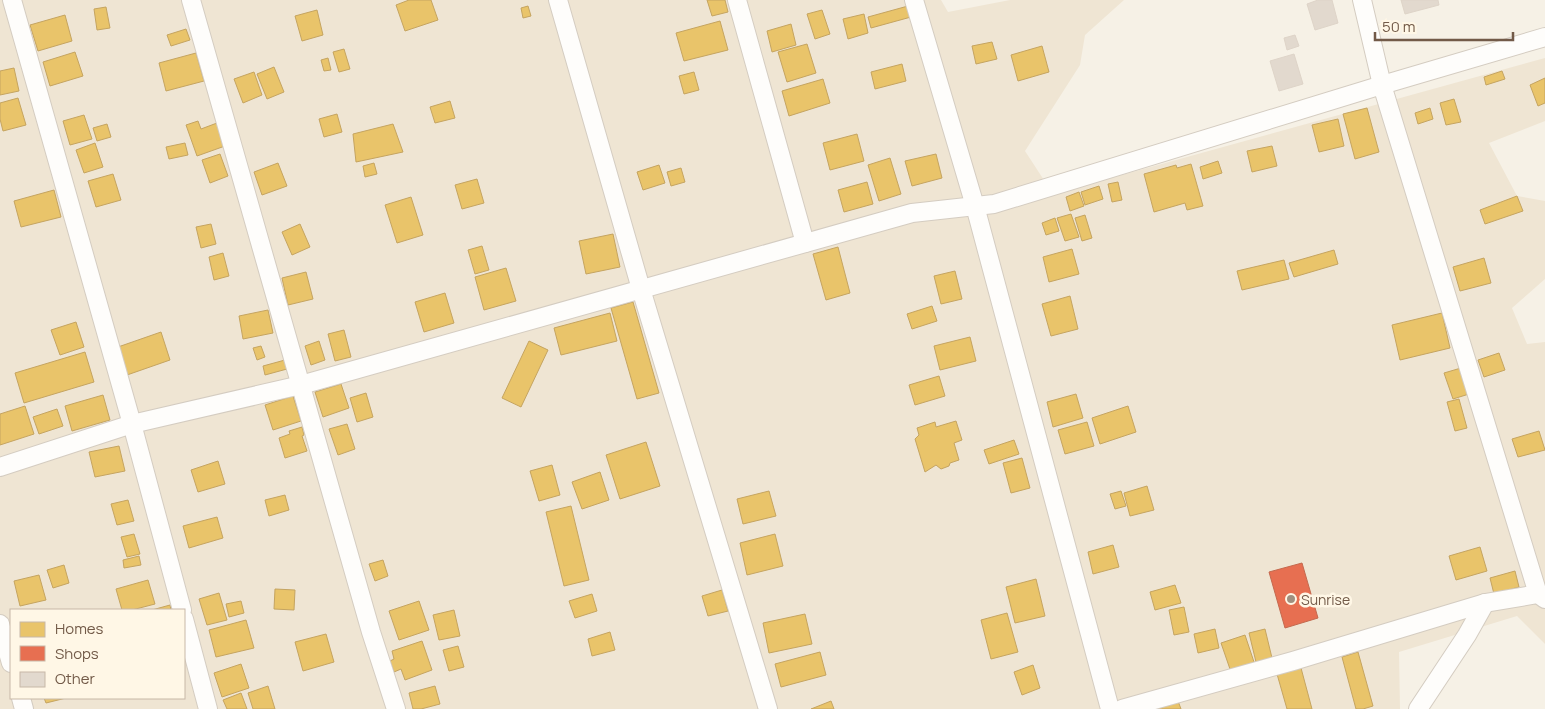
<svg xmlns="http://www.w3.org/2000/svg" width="1545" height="709" font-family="Manrope,sans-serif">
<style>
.residential{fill:#efe5d3;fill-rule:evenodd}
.homes{fill:#e9c46a;stroke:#c5a460}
.shops{fill:#e76f51;stroke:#c4694e}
.building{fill:#e2d9ce;stroke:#ded4c8}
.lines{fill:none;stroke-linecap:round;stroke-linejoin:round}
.minor-casing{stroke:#d4ccc1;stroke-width:20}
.minor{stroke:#fefdfb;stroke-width:18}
.poi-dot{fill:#a08f7f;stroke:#fff7e6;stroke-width:2}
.labels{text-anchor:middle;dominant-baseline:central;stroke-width:5;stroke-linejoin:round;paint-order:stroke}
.poi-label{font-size:14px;fill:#725a48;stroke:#fff7e6;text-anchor:start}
</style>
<rect width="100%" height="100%" fill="#f6f1e6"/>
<path class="residential" d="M0,0H941L948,12L1010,0H1124L1085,35L1080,65L1025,151L1053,194L1545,58V121L1489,143L1517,196L1545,201V279L1512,308L1527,344L1545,342V644L1517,616L1399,652L1400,709H0ZM11,610H184V698H11Z"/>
<g class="homes">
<path d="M409,0H431L438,20L405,31L396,5Z"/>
<path d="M707,0H725L728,12L712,16Z"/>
<path d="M528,6L531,16L523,18L521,8Z"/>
<path d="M908,6L911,17L871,28L868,17Z"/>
<path d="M106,7L110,28L97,30L94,9Z"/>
<path d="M317,10L323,35L302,41L295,16Z"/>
<path d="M822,10L830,34L815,39L807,14Z"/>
<path d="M864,14L868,33L848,39L843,19Z"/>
<path d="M65,15L72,41L38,51L30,25Z"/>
<path d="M720,21L728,50L684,61L676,33Z"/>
<path d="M791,24L796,45L772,52L767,31Z"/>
<path d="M186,29L190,40L171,46L167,35Z"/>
<path d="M992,42L997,59L976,64L972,46Z"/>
<path d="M807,44L816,73L787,82L778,52Z"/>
<path d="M1042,46L1049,72L1018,81L1011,55Z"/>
<path d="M344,49L350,69L339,72L333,52Z"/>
<path d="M75,52L83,76L50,86L43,62Z"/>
<path d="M196,53L204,81L166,91L159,63Z"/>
<path d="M328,58L331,70L324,71L321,60Z"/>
<path d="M902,64L906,81L875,89L871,72Z"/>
<path d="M274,67L284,92L267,99L257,74Z"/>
<path d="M14,68L19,91L0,95V71Z"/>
<path d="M1502,71L1505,79L1486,85L1484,77Z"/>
<path d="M254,72L262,95L243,103L234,79Z"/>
<path d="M694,72L699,90L684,94L679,76Z"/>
<path d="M1545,78V103L1538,106L1530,85Z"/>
<path d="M823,79L830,103L789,116L782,91Z"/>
<path d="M18,98L26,125L3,131L0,119V103Z"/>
<path d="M1454,99L1461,122L1446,125L1440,103Z"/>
<path d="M450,101L455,118L435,123L430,107Z"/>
<path d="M1367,108L1379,152L1355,159L1343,114Z"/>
<path d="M1430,108L1433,119L1418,124L1415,113Z"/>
<path d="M337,114L342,132L324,137L319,119Z"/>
<path d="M84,115L92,139L70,145L63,121Z"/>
<path d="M1338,119L1344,146L1319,152L1312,125Z"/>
<path d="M198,121L201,129L217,123L225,146L197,156L186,125Z"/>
<path d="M107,124L111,137L97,141L93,128Z"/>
<path d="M393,124L403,152L356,162L353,134Z"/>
<path d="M857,134L864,161L830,170L823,143Z"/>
<path d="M95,143L103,167L84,173L76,150Z"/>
<path d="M185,143L188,155L169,159L166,147Z"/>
<path d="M1272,146L1277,166L1252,172L1247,151Z"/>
<path d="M220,154L228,176L210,183L202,160Z"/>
<path d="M936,154L942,178L912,186L905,161Z"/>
<path d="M890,158L901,194L879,201L868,165Z"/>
<path d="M1218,161L1222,173L1203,179L1200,167Z"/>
<path d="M278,163L287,186L262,195L254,172Z"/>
<path d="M374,163L377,174L365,177L363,166Z"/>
<path d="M1191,164L1203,206L1187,210L1185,203L1154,212L1144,174L1176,165L1177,168Z"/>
<path d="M659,165L665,183L643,190L637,172Z"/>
<path d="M681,168L685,182L671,186L667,172Z"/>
<path d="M113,174L121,200L96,207L88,181Z"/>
<path d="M477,179L484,203L462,209L455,185Z"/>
<path d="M867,182L873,204L844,212L838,190Z"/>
<path d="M1118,182L1122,200L1112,202L1108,184Z"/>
<path d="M1099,186L1103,199L1085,205L1081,192Z"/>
<path d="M54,190L61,217L21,227L14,201Z"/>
<path d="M1079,192L1084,206L1070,211L1066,197Z"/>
<path d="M1517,196L1523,211L1485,224L1480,210Z"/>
<path d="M411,197L423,235L397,243L385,205Z"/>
<path d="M1071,214L1079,237L1065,241L1057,218Z"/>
<path d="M1085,215L1092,238L1082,241L1075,218Z"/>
<path d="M1055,218L1059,231L1046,235L1042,223Z"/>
<path d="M211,224L216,244L201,248L196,227Z"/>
<path d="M300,224L310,247L292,255L282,232Z"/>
<path d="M613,234L620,267L586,274L579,241Z"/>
<path d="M482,246L489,270L475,274L468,250Z"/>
<path d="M838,247L850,293L826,300L813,254Z"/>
<path d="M1072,249L1079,274L1049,282L1043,257Z"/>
<path d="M1334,250L1338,264L1294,277L1289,263Z"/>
<path d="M223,253L229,276L214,280L209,257Z"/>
<path d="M1484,258L1491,283L1460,291L1453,267Z"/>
<path d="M1284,260L1289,279L1242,290L1237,271Z"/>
<path d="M506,268L516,301L484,310L475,277Z"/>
<path d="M955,271L962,299L941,304L934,276Z"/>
<path d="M306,272L313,299L288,305L282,278Z"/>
<path d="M445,293L454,323L424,332L415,302Z"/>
<path d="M1070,296L1078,329L1051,336L1042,304Z"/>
<path d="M633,302L659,393L637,399L611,308Z"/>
<path d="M932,306L937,321L912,329L907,314Z"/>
<path d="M268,310L273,333L243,339L239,316Z"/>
<path d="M610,313L617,341L561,355L554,328Z"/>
<path d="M1442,313L1450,348L1400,360L1392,325Z"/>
<path d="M76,322L84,347L60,355L51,330Z"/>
<path d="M344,330L351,357L335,361L328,334Z"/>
<path d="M161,332L170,360L127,375L118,347Z"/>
<path d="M970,337L976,361L940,370L934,346Z"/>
<path d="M319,341L325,360L311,365L305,346Z"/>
<path d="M529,341L548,350L521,407L502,398Z"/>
<path d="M261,346L265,357L257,360L253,348Z"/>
<path d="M85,352L94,382L24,403L15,373Z"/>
<path d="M1499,353L1505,370L1484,377L1478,360Z"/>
<path d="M285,360L287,369L265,375L263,366Z"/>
<path d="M1461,368L1469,394L1453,399L1444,373Z"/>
<path d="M939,376L945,396L915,405L909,385Z"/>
<path d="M341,384L349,408L323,417L315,392Z"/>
<path d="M366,393L373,417L357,422L350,398Z"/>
<path d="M1076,394L1083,418L1053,427L1047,402Z"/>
<path d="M103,395L110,420L72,431L65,406Z"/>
<path d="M293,396L301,421L273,430L265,405Z"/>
<path d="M1459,399L1467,428L1455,431L1447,402Z"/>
<path d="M25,406L34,434L0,445V414Z"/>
<path d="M1128,406L1136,432L1100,444L1092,418Z"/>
<path d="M57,409L63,426L39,434L33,417Z"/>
<path d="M956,421L962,440L954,443L959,460L950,463L949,466L941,469L936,465L925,472L915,439L919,435L917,428L935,422L936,427Z"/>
<path d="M1087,422L1094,446L1065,454L1058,430Z"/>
<path d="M347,424L355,449L338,455L329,429Z"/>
<path d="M302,427L304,435L302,436L307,451L285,458L279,438L290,434L289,431Z"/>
<path d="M1539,431L1545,450L1518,457L1512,439Z"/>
<path d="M1014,440L1019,454L989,464L984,450Z"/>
<path d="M646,442L660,486L620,499L606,455Z"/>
<path d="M119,446L125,471L95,477L89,452Z"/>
<path d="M1022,458L1030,488L1011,493L1003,463Z"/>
<path d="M218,461L225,484L198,492L191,470Z"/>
<path d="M552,465L560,495L539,501L530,471Z"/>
<path d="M600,472L609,500L582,509L572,482Z"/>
<path d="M1147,486L1154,510L1130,516L1124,493Z"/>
<path d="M769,491L776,516L743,524L737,499Z"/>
<path d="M1121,491L1126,506L1115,509L1110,494Z"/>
<path d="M285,495L289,510L269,516L265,500Z"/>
<path d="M128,500L134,521L117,525L111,504Z"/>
<path d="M571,506L589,580L564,586L546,512Z"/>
<path d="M217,517L223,538L189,548L183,526Z"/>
<path d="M134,534L140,554L127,557L121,537Z"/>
<path d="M775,534L783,566L747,575L740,543Z"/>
<path d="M1113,545L1119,567L1093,574L1088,552Z"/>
<path d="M1480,547L1487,571L1456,580L1449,556Z"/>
<path d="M139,556L141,565L124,568L123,560Z"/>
<path d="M383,560L388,576L375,581L369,564Z"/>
<path d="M64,565L69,583L53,588L47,570Z"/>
<path d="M1515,571L1519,587L1494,594L1490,578Z"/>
<path d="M39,575L46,600L20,606L14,581Z"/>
<path d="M1036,579L1045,616L1015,623L1006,587Z"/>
<path d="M148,580L155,604L132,610H122L116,589Z"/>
<path d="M1175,585L1181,603L1155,610L1150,592Z"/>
<path d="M275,589L295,590L294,610L274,609Z"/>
<path d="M722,590L728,611L708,616L702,596Z"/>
<path d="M219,593L227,620L207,625L199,599Z"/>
<path d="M592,594L597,611L575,618L569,601Z"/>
<path d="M241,601L244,613L229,617L226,604Z"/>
<path d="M419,601L429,630L399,640L389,611Z"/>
<path d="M170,605L171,610H152Z"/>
<path d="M1184,607L1189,632L1174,635L1169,610Z"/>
<path d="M454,610L460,636L439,640L433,615Z"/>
<path d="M1007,613L1018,652L991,659L981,620Z"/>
<path d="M805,614L812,644L769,653L763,623Z"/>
<path d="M246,620L254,648L216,657L209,630Z"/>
<path d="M1215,629L1219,648L1198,653L1194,634Z"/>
<path d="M1265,629L1272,658L1256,662L1249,633Z"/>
<path d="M610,632L615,650L592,656L588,639Z"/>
<path d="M326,634L334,662L303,671L295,642Z"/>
<path d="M1245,635L1255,665L1231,672L1221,643Z"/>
<path d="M422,641L432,670L405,680L401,669L394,672L390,661L394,659L392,651Z"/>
<path d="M458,646L464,667L449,671L443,650Z"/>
<path d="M820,652L826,675L781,687L775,664Z"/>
<path d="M1358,652L1373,706L1363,709H1356L1342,657Z"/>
<path d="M241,664L249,688L222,697L214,673Z"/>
<path d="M1033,665L1040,688L1022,695L1014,672Z"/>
<path d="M1301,668L1312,709H1287L1277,674Z"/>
<path d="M268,686L275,709H253L248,693Z"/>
<path d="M435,686L440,704L421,709H413L409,693Z"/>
<path d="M241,693L247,709H227L223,700Z"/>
<path d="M44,698H66L46,703Z"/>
<path d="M831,701L834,709H811Z"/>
<path d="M1178,701L1181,709H1152Z"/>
</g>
<path class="shops" d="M1302,563L1318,618L1285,628L1269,572Z"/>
<g class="building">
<path d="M1318,0H1332L1338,23L1315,30L1307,4Z"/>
<path d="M1401,0H1438L1439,5L1405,14Z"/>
<path d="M1295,35L1299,46L1287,50L1284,38Z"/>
<path d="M1294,54L1303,84L1279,91L1270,61Z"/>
</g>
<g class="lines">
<g class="minor-casing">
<g id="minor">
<path d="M12,0L132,424L182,610"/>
<path d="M191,0L371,632L396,709"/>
<path d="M558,0L641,289L768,709"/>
<path d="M737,0L805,243"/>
<path d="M914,0L975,206L1110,709"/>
<path d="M1362,0L1382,85L1538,594"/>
<path d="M0,467L132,424L301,385L912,213L994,204L1382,85L1545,37"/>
<path d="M184,619L208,709"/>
<path d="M0,624L11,663"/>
<path d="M21,698L24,709"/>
<path d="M1122,709L1293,661L1485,603L1538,594L1545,599"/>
<path d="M1418,709L1467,635L1485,603"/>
</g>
</g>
<use href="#minor" class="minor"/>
</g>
<circle class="poi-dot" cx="1291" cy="599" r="5"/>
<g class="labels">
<g class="poi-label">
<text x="1301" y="599">Sunrise</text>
</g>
</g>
<rect x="10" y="609" width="175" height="90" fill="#fff7e6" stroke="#c7b8a7"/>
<rect x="20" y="622" width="25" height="15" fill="#e9c46a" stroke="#c7b8a7"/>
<text x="55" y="634" font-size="15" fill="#725a48">Homes</text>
<rect x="20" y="646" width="25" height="15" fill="#e76f51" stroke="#c7b8a7"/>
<text x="55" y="659" font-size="15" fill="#725a48">Shops</text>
<rect x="20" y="672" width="25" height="15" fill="#e2d9ce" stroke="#c7b8a7"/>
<text x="55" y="684" font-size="15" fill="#725a48">Other</text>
<path d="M1375 32v8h138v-8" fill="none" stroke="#725a48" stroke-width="2.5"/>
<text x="1382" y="32" font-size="15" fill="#725a48" stroke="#fff7e6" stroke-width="4" paint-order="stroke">50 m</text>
</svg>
